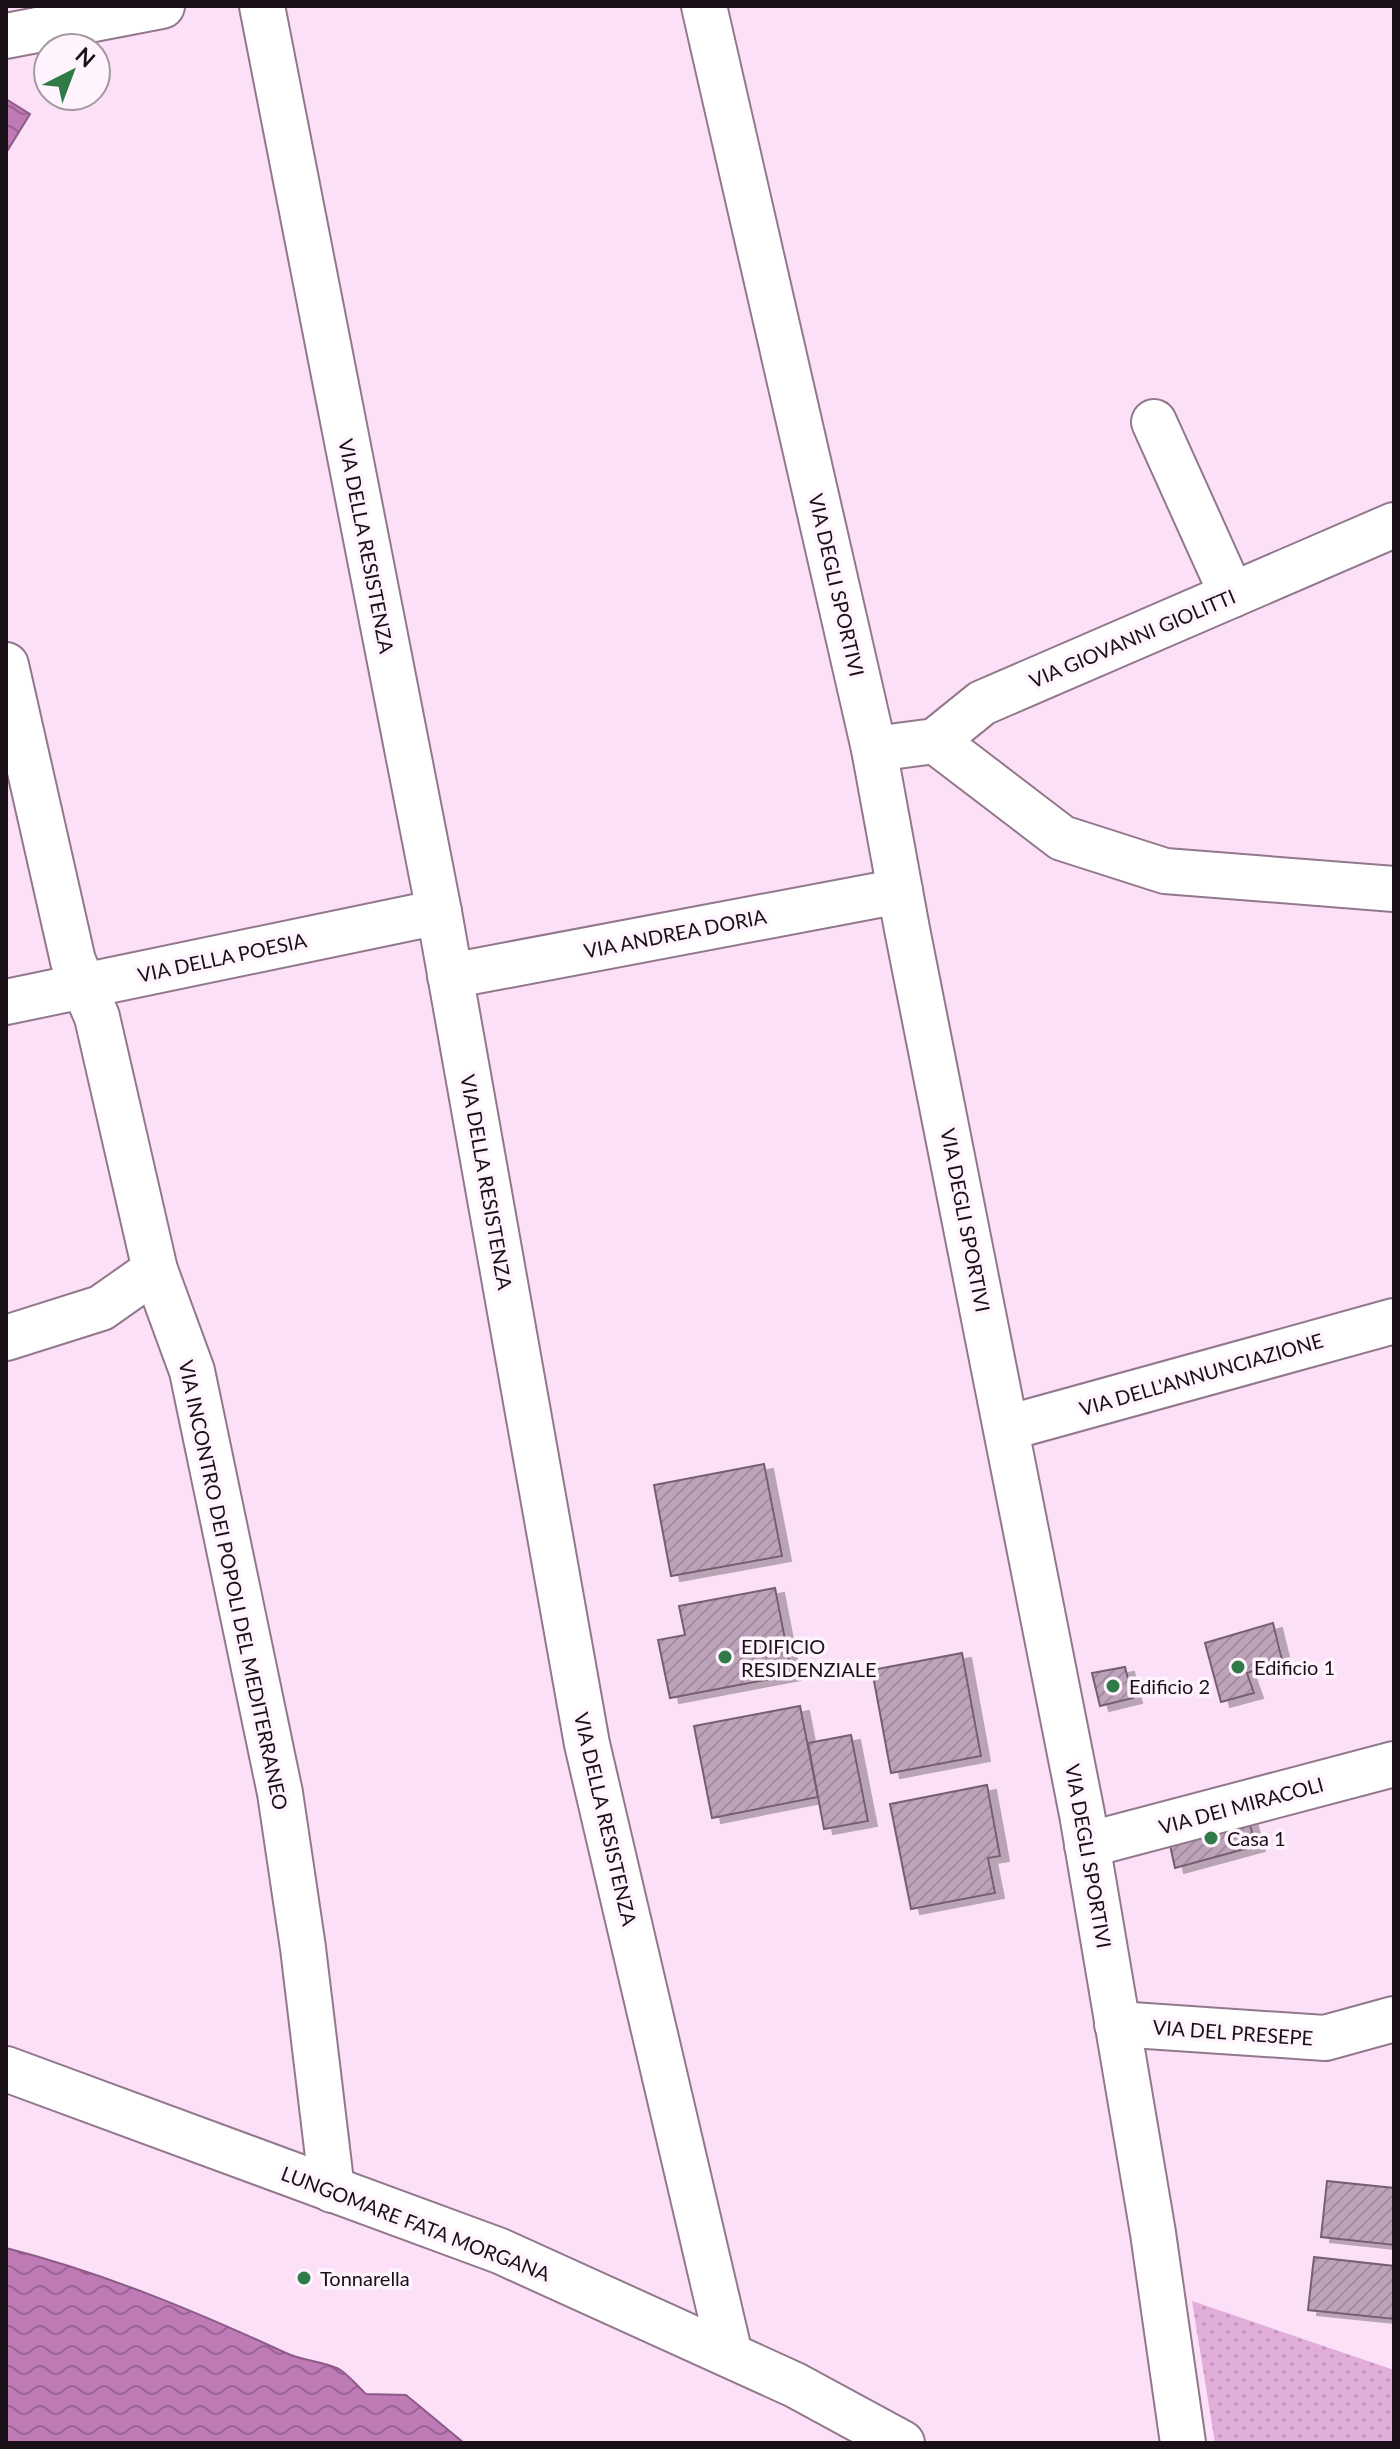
<svg xmlns="http://www.w3.org/2000/svg" width="1400" height="2449" font-family="Lato,sans-serif">
<style>
.garden{fill:url(#garden-dots)}
.water{fill:url(#water-waves);stroke:#8d5b87;stroke-width:2}
.building{fill:url(#building-hatch);stroke:#755e72;stroke-width:2;filter:url(#shadow)}
.lines{fill:none;stroke-linecap:round;stroke-linejoin:round}
.minor-casing{stroke:#91788d;stroke-width:48}
.minor{stroke:#fff;stroke-width:44}
.poi-dot{fill:#307a48;stroke:#fff4fd;stroke-width:3}
.labels{text-anchor:middle;dominant-baseline:central;stroke-width:7;stroke-linejoin:round;paint-order:stroke}
.street-label{font-size:20px;fill:#1a1018;stroke:#fff4fd}
.poi-label{font-size:20px;fill:#1a1018;stroke:#fff4fd;text-anchor:start}
</style>
<defs>
<pattern id="garden-dots" width="8" height="8" patternUnits="userSpaceOnUse" patternTransform="scale(2)"><rect width="8" height="8" fill="#e1add9"/><path d="M2 2h.1M6 6h.1" fill="none" stroke="#c094ba" stroke-width="1.8" stroke-linecap="round"/></pattern>
<pattern id="water-waves" width="16" height="10" patternUnits="userSpaceOnUse" patternTransform="scale(2)"><rect width="16" height="10" fill="#be7bb6"/><path d="M0 5q4-4 8 0t8 0" fill="none" stroke="#9a6393"/></pattern>
<pattern id="building-hatch" width="6" height="6" patternUnits="userSpaceOnUse" patternTransform="scale(2)"><rect width="6" height="6" fill="#bea4ba"/><path d="M-1 1l2-2M0 6l6-6M5 7l2-2" fill="none" stroke="#a38c9f"/></pattern>
<filter id="shadow"><feDropShadow dx="9" dy="5" stdDeviation="0" flood-color="#0004"/></filter>
</defs>
<rect width="100%" height="100%" fill="#fce0f7"/>
<path class="garden" d="M1192,2301L1394,2370V2443H1215Z"/>
<g class="water">
<path d="M6,99L30,114L6,153Z"/>
<path d="M6,2248C104,2273 195,2311 286,2353C303,2361 323,2361 339,2369C349,2375 358,2387 366,2394L406,2395L464,2443H6Z"/>
</g>
<g class="building">
<path d="M764,1464L782,1556L671,1576L654,1485Z"/>
<path d="M775,1588L792,1675L670,1698L658,1640L685,1635L679,1606Z"/>
<path d="M1273,1623L1282,1660L1247,1673L1254,1693L1221,1702L1205,1643Z"/>
<path d="M962,1653L981,1756L891,1773L872,1670Z"/>
<path d="M1125,1667L1133,1698L1100,1706L1092,1673Z"/>
<path d="M800,1706L818,1797L712,1818L694,1726Z"/>
<path d="M851,1735L868,1821L824,1829L808,1743Z"/>
<path d="M987,1785L1000,1856L988,1858L995,1893L911,1909L890,1804Z"/>
<path d="M1246,1811L1256,1846L1175,1868L1167,1831Z"/>
<path d="M1327,2181L1394,2188V2245L1321,2237Z"/>
<path d="M1314,2257L1394,2266V2319L1308,2310Z"/>
</g>
<g class="lines">
<g class="minor-casing">
<g id="minor">
<path d="M262,6L439,912L587,1744L730,2355"/>
<path d="M704,6L874,749L907,929L1082,1814L1153,2233L1183,2443"/>
<path d="M6,36L162,6"/>
<path d="M1154,422L1232,595"/>
<path d="M6,665L73,961L97,1017L155,1270L192,1371L280,1793L303,1948L332,2190"/>
<path d="M935,741L1062,838L1165,871L1394,889"/>
<path d="M874,749L935,741L982,703L1394,525"/>
<path d="M450,976L900,891"/>
<path d="M6,1002L439,912"/>
<path d="M6,1338L101,1308L155,1270"/>
<path d="M1007,1428L1394,1321"/>
<path d="M1087,1845L1394,1764"/>
<path d="M1117,2024L1325,2038L1394,2019"/>
<path d="M6,2069L500,2251L795,2385L902,2443"/>
</g>
</g>
<use href="#minor" class="minor"/>
</g>
<g class="poi-dot">
<circle cx="725" cy="1657" r="8"/>
<circle cx="1238" cy="1667" r="8"/>
<circle cx="1113" cy="1686" r="8"/>
<circle cx="1211" cy="1838" r="8"/>
<circle cx="304" cy="2278" r="8"/>
</g>
<g class="labels">
<g class="street-label">
<text transform="translate(367 546) rotate(79)">VIA DELLA RESISTENZA</text>
<text transform="translate(837 585) rotate(77)">VIA DEGLI SPORTIVI</text>
<text transform="translate(1132 638) rotate(-23)">VIA GIOVANNI GIOLITTI</text>
<text transform="translate(675 933) rotate(-11)">VIA ANDREA DORIA</text>
<text transform="translate(222 957) rotate(-12)">VIA DELLA POESIA</text>
<text transform="translate(487 1182) rotate(80)">VIA DELLA RESISTENZA</text>
<text transform="translate(966 1220) rotate(79)">VIA DEGLI SPORTIVI</text>
<text transform="translate(1201 1374) rotate(-16)">VIA DELL'ANNUNCIAZIONE</text>
<text transform="translate(234 1585) rotate(78)">VIA INCONTRO DEI POPOLI DEL MEDITERRANEO</text>
<text transform="translate(1241 1805) rotate(-15)">VIA DEI MIRACOLI</text>
<text transform="translate(606 1819) rotate(77)">VIA DELLA RESISTENZA</text>
<text transform="translate(1089 1856) rotate(80)">VIA DEGLI SPORTIVI</text>
<text transform="translate(1233 2032) rotate(4)">VIA DEL PRESEPE</text>
<text transform="translate(416 2223) rotate(21)">LUNGOMARE FATA MORGANA</text>
</g>
<g class="poi-label">
<text x="741" y="1646">EDIFICIO<tspan x="741" dy="23">RESIDENZIALE</tspan></text>
<text x="1254" y="1667">Edificio 1</text>
<text x="1129" y="1686">Edificio 2</text>
<text x="1227" y="1838">Casa 1</text>
<text x="320" y="2278">Tonnarella</text>
</g>
</g>
<rect width="1400" height="2449" fill="none" stroke="#1a1018" stroke-width="16"/>
<g transform="translate(72 72) rotate(42)"><circle r="38" fill="#fff4fd" stroke="#a399a1" stroke-width="2"/>
<path d="M0-6L14 30L0 20L-14 30Z" fill="#307a48"/>
<text y="-12" font-size="22" font-weight="bold" text-anchor="middle" fill="#1a1018">N</text>
</g>
</svg>
